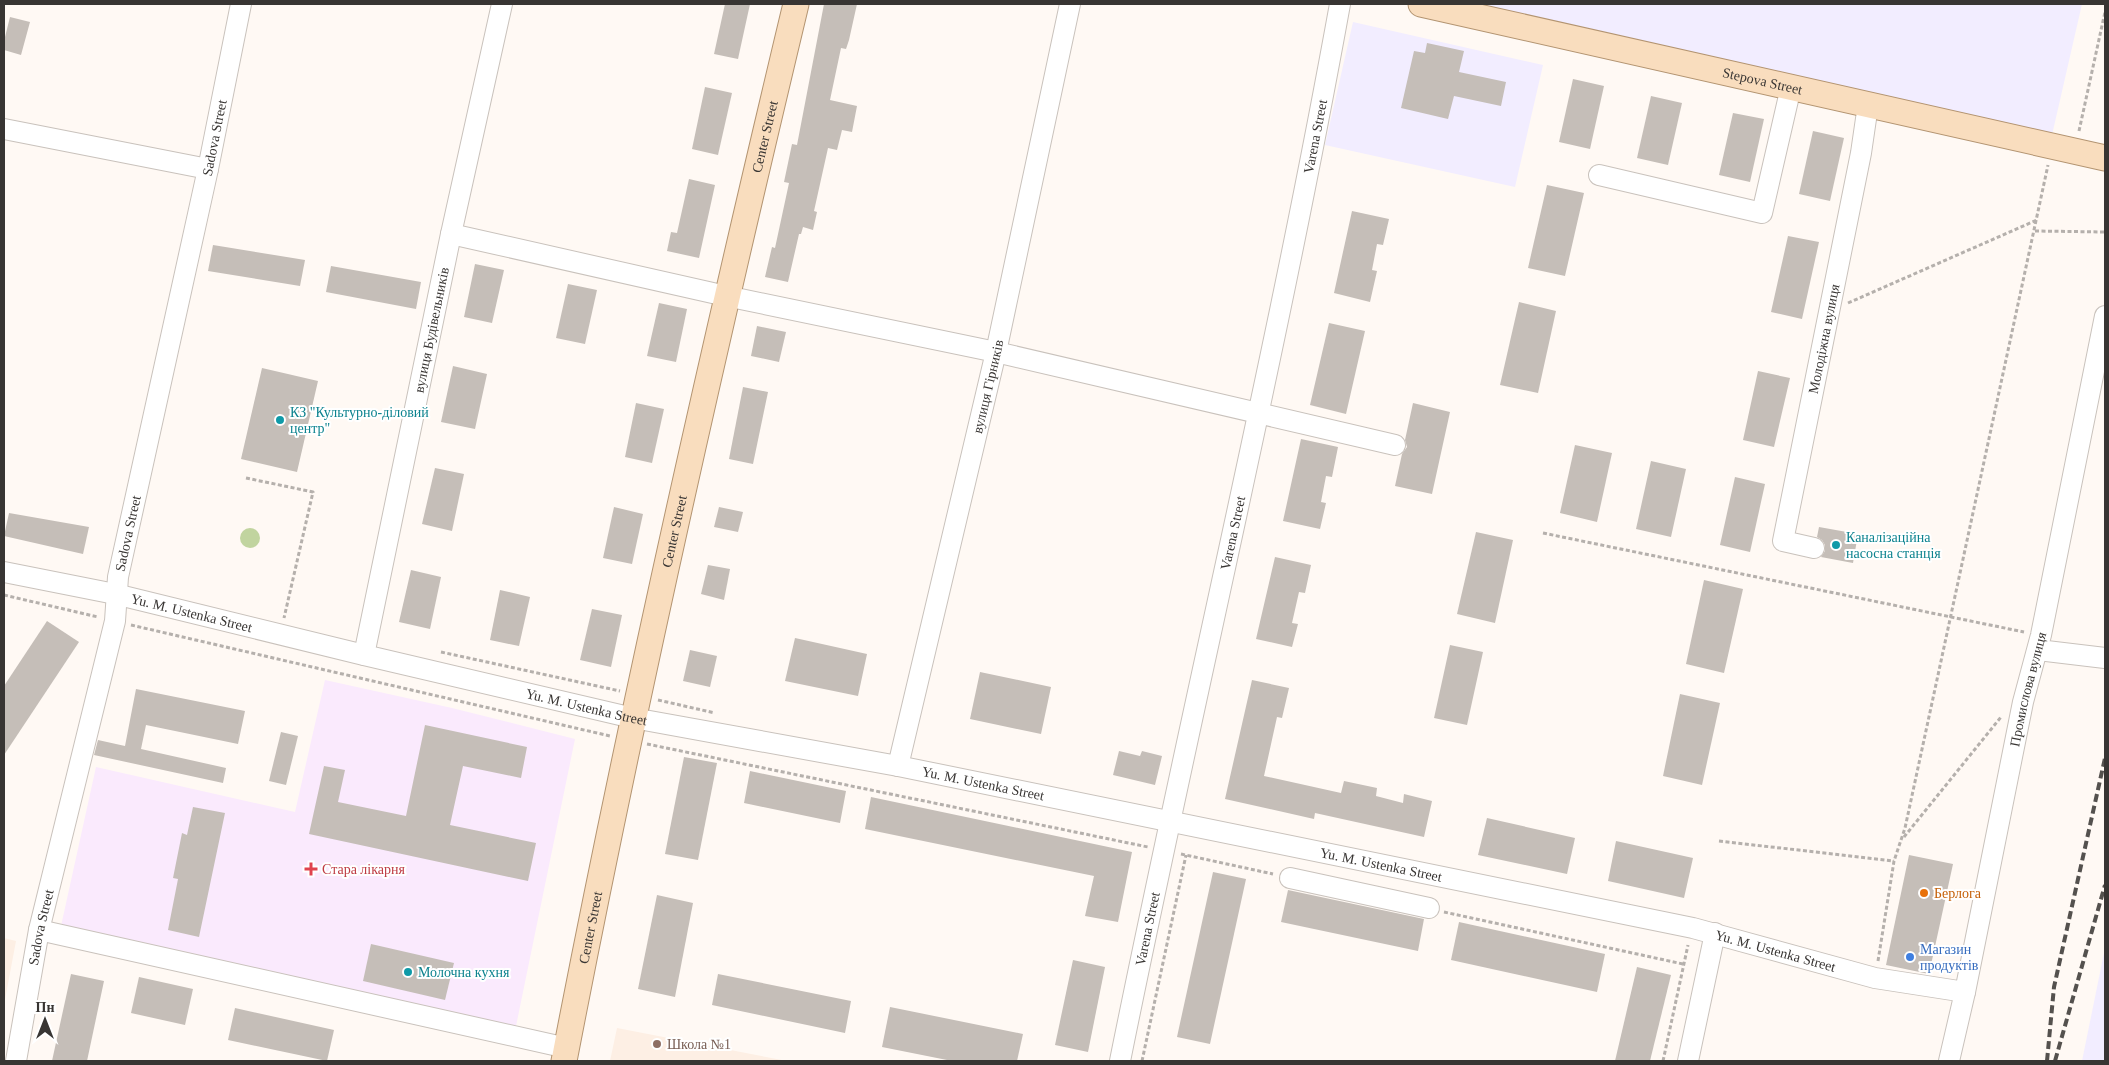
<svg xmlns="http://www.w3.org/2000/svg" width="2109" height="1065" font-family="'Times New Roman',serif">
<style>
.built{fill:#fdefe4}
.industrial{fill:#f2edff}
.medical{fill:#faeafd}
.green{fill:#c1d49f}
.building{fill:#c5beb8}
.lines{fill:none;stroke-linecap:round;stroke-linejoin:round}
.minor-casing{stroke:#c9c2bc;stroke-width:22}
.major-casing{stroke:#b39471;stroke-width:27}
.path{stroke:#b5b0ac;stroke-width:3;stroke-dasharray:4 2.5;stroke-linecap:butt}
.minor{stroke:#fff;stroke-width:20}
.major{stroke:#f9ddbe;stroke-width:25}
.rail{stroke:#54514e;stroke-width:4;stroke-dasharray:8 4;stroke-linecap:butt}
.culture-dot{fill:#0f9aa8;stroke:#fff;stroke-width:2}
.health-dot{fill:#e0444e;stroke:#fff;stroke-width:2}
.food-dot{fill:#e8710a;stroke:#fff;stroke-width:2}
.shop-dot{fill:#3f7fe0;stroke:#fff;stroke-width:2}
.education-dot{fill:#8d6e63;stroke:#fff;stroke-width:2}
.labels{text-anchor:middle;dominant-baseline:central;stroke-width:4;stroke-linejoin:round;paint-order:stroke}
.street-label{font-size:14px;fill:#383533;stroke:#fff}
.culture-label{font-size:14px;fill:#0d838f;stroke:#fff;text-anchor:start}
.health-label{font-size:14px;fill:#be3a42;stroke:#fff;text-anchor:start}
.food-label{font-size:14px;fill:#c56008;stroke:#fff;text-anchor:start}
.shop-label{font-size:14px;fill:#366cbe;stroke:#fff;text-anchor:start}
.education-label{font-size:14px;fill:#785e54;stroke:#fff;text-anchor:start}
</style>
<rect width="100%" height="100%" fill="#fff9f4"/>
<g class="built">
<path d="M4,938L16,941L4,1005Z"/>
<path d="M617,1028L787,1061H610Z"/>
</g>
<g class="industrial">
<path d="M1476,4H2082L2052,135Z"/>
<path d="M1353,22L1543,65L1515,187L1325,145Z"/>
<path d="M2105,948V1061H2082Z"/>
</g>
<path class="medical" d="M325,680L452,708L575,739L516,1026L61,926L96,767L295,812Z"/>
<circle class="green" cx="250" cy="538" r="10"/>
<g class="building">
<path d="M725,4H750L738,59L714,54Z"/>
<path d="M824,4H857L849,40L846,49L841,48L830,100L857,106L852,132L842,130L837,150L828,148L814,211L817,212L813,230L803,227L801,234H799L788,282L765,277L772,247L775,248L789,183L784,182L792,144L797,145Z"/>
<path d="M10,17L30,22L21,55L4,50V41Z"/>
<path d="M1427,43L1464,51L1459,72L1506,82L1501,106L1454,96L1448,119L1401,108L1414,51L1425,53Z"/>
<path d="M1573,79L1604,86L1590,149L1559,142Z"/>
<path d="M705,87L732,93L718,155L692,149Z"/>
<path d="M1651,96L1682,103L1668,165L1637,158Z"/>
<path d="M1733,113L1764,119L1750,182L1719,175Z"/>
<path d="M1813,131L1844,138L1830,201L1799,194Z"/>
<path d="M689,179L715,185L699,258L667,251L671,232L677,233Z"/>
<path d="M1547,185L1584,193L1565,276L1528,268Z"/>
<path d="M1352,211L1389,219L1383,245L1377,244L1372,270L1377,271L1370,302L1334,293Z"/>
<path d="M1788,236L1819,242L1802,319L1771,312Z"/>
<path d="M213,245L305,260L300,286L208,271Z"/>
<path d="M475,264L504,270L492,323L464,317Z"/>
<path d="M331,266L421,282L416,309L326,292Z"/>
<path d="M568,284L597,290L585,344L556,338Z"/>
<path d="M1519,302L1556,311L1538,393L1500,385Z"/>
<path d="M659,303L687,309L676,362L647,356Z"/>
<path d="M1329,323L1365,331L1346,414L1310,405Z"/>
<path d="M757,326L786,332L779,362L751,356Z"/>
<path d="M453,366L487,374L475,429L441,422Z"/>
<path d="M262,368L318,381L297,472L241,459Z"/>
<path d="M1758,371L1790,378L1774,447L1743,440Z"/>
<path d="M743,387L768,392L753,464L729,459Z"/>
<path d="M636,403L664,409L652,463L625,457Z"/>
<path d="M1413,403L1450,412L1432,494L1395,486L1402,454L1407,447L1405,440Z"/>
<path d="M1301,439L1338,447L1332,477L1326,476L1321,502L1326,503L1320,529L1283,521Z"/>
<path d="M1575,445L1612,453L1597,522L1560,513Z"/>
<path d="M1651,461L1686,469L1671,537L1636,529Z"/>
<path d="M435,468L464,474L452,531L422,524Z"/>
<path d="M1735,477L1765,484L1750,552L1720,545Z"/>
<path d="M614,507L643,514L632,564L603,558Z"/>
<path d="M719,507L743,512L738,532L714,527Z"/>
<path d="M9,513L89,527L83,554L4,536Z"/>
<path d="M1819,527L1858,534L1853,563L1821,557L1825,551V545L1822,540L1817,537Z"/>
<path d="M1476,532L1513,540L1495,623L1457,614Z"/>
<path d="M1275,557L1311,565L1305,593L1299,592L1292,623L1298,624L1292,647L1256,639Z"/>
<path d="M708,565L730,569L724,600L701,594Z"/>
<path d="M411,570L441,577L430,629L399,622Z"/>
<path d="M1704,580L1743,589L1724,673L1686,664Z"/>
<path d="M500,590L530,597L519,646L490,640Z"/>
<path d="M592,609L622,615L611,667L580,660Z"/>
<path d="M47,621L79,642L4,755V686Z"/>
<path d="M795,638L867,654L858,696L785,681Z"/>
<path d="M1450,645L1483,652L1467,725L1434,718Z"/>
<path d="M690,650L717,656L710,687L683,681Z"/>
<path d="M980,672L1051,687L1041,734L970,719Z"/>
<path d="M1252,680L1289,688L1282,718L1277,717L1264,776L1341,793L1344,781L1377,788L1376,796L1403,803L1404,794L1432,801L1424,837L1315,813L1314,819L1225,799Z"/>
<path d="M136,689L245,711L238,744L146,725L141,749L226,768L223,783L94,755L98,740L125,746Z"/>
<path d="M1680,694L1720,703L1702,785L1663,776Z"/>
<path d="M425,725L527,747L521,778L463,766L450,825L536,843L528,881L309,834L324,766L345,770L338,802L406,816Z"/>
<path d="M281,732L298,736L286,785L269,781Z"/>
<path d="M1119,751L1140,756L1142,751L1162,756L1155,785L1113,775Z"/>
<path d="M684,757L717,763L698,860L665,854Z"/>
<path d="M750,771L846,791L840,823L744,803Z"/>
<path d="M871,797L1132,852L1118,922L1085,916L1094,876L865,829Z"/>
<path d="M193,807L225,813L199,937L168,930L178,879L173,878L182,833L187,835Z"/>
<path d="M1487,818L1575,838L1567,874L1478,855Z"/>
<path d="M1616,841L1693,858L1684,898L1608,881Z"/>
<path d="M1909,855L1953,864L1929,974L1886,965Z"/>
<path d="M1213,872L1246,879L1210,1044L1177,1037Z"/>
<path d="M1288,890L1424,919L1418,951L1281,922Z"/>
<path d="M657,895L693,903L675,997L638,989Z"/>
<path d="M1459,922L1605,954L1597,992L1451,960Z"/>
<path d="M371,944L454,963L445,1000L363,981Z"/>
<path d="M1073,960L1105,967L1088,1052L1055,1045Z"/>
<path d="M1637,967L1671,975L1650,1061H1615Z"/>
<path d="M71,974L104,981L87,1061H52Z"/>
<path d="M718,974L851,1001L845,1033L712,1005Z"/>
<path d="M139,977L193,989L185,1025L131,1013Z"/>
<path d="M890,1007L1023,1034L1017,1061H952L882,1047Z"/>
<path d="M235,1008L334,1030L327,1061L228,1040Z"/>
</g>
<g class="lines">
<g class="minor-casing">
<g id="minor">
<path d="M4,129L208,169"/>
<path d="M1599,175L1762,213L1791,87"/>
<path d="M451,234L726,296L996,352L1395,445"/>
<path id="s1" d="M1814,548L1783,541L1861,153L1868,105"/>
<path id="s2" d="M4,572L115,594L364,655L633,718L898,766L1693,928L1875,978L1965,992"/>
<path d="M2038,650L2105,658"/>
<path id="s3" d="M364,655L451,234L502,4"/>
<path id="s4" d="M898,766L996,352L1070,4"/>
<path d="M1290,878L1429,908"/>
<path d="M39,930L567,1048"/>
<path id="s5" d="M16,1061L39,930L115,621L118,577L208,169L241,4"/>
<path id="s6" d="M1120,1061C1191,708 1276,358 1340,4"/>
<path d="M1688,1061L1715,933"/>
<path id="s7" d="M1949,1061L1965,992L2023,702L2041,635L2105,316"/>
</g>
</g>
<g class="major-casing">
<g id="major">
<path id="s8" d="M1421,4L2105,158"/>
<path id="s9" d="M564,1061C632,707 712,355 796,4"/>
</g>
</g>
<g class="path">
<path d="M2079,131L2105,12"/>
<path d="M2035,231L2105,232"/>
<path d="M1848,303L2037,220"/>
<path d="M246,478L313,492L284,618"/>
<path d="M1543,533L2024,632"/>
<path d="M4,595L98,617"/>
<path d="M131,625L610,736"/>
<path d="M441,652L620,691"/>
<path d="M658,700L715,713"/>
<path d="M647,744L1148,847"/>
<path d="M1904,837L2001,717"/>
<path d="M1719,841L1894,861"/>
<path d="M1181,854L1273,874"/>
<path d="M1444,912L1683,964"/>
<path d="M1878,961L1894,861L1905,828L2048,165"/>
<path d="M1142,1061L1186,855"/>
<path d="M1663,1061L1688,945"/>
</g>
<use href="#minor" class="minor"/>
<use href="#major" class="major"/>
<g class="rail">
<path d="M2047,1061L2054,987L2105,758"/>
<path d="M2055,1061L2105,885"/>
</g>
</g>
<g class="culture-dot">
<circle cx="280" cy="420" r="5"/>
<circle cx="1836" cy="545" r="5"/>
<circle cx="408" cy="972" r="5"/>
</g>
<path class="health-dot" d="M308.5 861.5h5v5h5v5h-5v5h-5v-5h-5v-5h5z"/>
<circle class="food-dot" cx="1924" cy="893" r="5"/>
<circle class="shop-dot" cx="1910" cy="957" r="5"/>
<circle class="education-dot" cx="657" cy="1044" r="5"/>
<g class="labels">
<g class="street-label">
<text stroke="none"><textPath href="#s8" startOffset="350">Stepova Street</textPath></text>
<text stroke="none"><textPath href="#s9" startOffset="946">Center Street</textPath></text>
<text stroke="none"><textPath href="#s6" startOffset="945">Varena Street</textPath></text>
<text stroke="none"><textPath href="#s5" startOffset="945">Sadova Street</textPath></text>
<text stroke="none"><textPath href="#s3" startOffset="332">вулиця Будівельників</textPath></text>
<text stroke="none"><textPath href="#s1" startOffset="238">Молодіжна вулиця</textPath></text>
<text stroke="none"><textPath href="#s4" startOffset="390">вулиця Гірників</textPath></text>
<text stroke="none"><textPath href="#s9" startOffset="541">Center Street</textPath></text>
<text stroke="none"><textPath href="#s5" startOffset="540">Sadova Street</textPath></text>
<text stroke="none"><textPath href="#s6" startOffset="540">Varena Street</textPath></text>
<text stroke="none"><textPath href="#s2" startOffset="192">Yu. M. Ustenka Street</textPath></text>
<text stroke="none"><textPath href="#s7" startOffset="380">Промислова вулиця</textPath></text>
<text stroke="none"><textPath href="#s2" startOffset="598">Yu. M. Ustenka Street</textPath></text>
<text stroke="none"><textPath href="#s2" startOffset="1002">Yu. M. Ustenka Street</textPath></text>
<text stroke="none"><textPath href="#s2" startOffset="1408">Yu. M. Ustenka Street</textPath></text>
<text stroke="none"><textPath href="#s9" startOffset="136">Center Street</textPath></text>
<text stroke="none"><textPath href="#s5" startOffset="136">Sadova Street</textPath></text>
<text stroke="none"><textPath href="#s6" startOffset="135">Varena Street</textPath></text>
<text stroke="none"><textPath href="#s2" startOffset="1812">Yu. M. Ustenka Street</textPath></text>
</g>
<g class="culture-label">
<text x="290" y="412">КЗ "Культурно-діловий<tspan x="290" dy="16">центр"</tspan></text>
<text x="1846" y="537">Каналізаційна<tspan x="1846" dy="16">насосна станція</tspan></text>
<text x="418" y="972">Молочна кухня</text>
</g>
<g class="health-label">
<text x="322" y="869">Стара лікарня</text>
</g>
<g class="food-label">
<text x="1934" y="893">Берлога</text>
</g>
<g class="shop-label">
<text x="1920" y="949">Магазин<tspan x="1920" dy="16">продуктів</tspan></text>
</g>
<g class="education-label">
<text x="667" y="1044">Школа №1</text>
</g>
</g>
<rect width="2109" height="1065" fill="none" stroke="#383533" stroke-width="10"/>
<g transform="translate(45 1020)" stroke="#ffffff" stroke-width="4" paint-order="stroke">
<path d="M0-4L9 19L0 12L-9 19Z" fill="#383533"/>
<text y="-8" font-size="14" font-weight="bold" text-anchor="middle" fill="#383533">Пн</text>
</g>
</svg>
